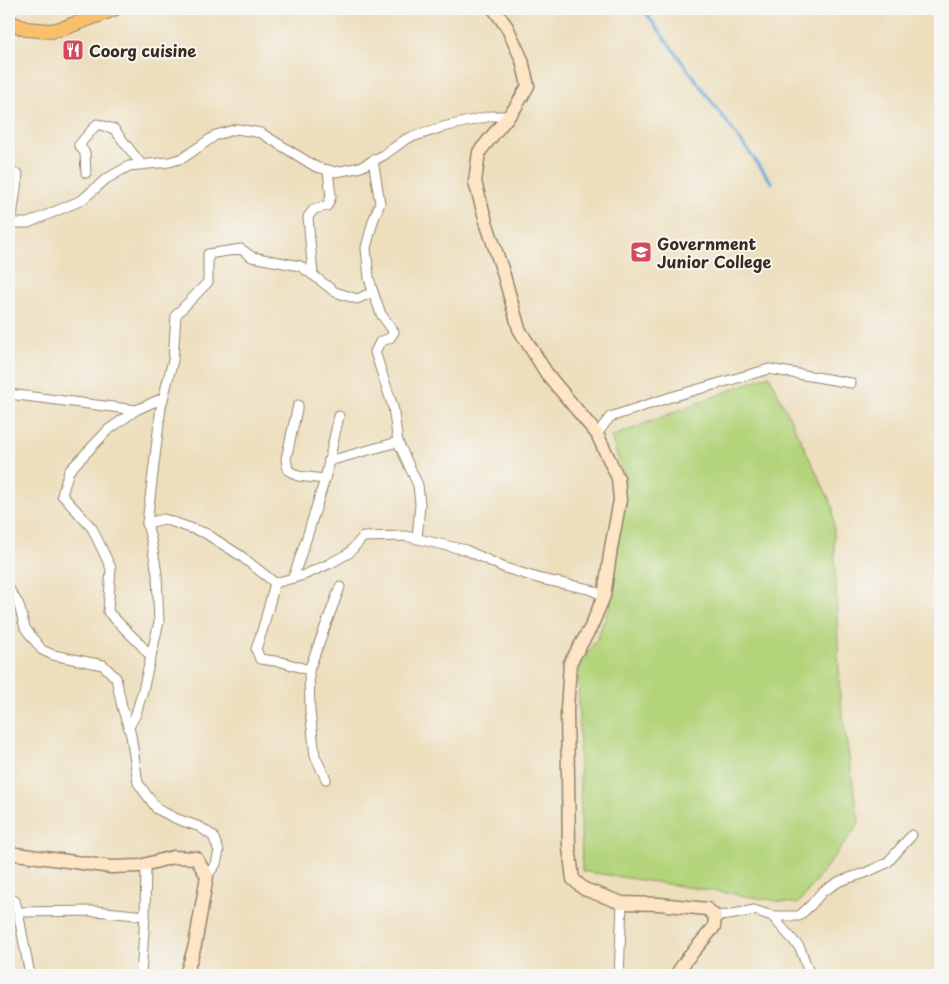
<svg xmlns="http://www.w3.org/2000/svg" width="949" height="984" font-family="'Playpen Sans',sans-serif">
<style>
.green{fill:#b4d47b;stroke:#787f4c}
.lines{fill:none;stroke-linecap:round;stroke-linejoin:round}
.stream{stroke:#64a4d7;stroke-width:3}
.street-casing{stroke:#94846d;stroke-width:11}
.secondary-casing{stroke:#94846d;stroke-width:15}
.primary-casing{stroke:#94846d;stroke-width:16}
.street{stroke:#fff;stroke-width:9}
.secondary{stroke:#fde5c5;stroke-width:12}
.primary{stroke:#f9bf6d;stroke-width:14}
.labels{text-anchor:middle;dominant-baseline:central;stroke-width:4;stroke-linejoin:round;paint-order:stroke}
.poi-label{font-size:16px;font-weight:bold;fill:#3b2a1e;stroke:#f6f6f2;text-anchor:start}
</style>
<rect width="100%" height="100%" fill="#f6f6f2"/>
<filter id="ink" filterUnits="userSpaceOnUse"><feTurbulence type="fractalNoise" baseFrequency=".02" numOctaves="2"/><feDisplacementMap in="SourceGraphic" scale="10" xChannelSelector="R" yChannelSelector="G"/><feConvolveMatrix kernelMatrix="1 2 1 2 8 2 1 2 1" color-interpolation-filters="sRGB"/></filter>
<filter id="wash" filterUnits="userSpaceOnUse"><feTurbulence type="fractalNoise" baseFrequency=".0096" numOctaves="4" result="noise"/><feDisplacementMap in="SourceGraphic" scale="20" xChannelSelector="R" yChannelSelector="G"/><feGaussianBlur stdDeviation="1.12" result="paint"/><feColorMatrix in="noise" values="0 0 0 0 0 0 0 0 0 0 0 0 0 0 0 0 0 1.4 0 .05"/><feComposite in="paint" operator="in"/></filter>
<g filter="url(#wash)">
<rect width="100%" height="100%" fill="#eddebc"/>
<path class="green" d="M769,375L833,507L840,699L859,824L798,904L582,871L578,668L598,637L610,605L625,478L611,437Z"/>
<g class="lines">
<path class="stream" d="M643,9L772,183"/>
</g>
</g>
<g filter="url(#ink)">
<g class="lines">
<g class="street-casing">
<g id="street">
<path d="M86,173L85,153L79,145L97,124L114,129L141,164"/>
<path d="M9,174H18L11,223"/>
<path d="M9,223H28L82,200L106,179L129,166L169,162L183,158L216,135L237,129L261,133L316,167L336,172L361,167L384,155L406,139L443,127L491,116H508"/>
<path d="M313,275L308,217L314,209L327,206L331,197L328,170"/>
<path d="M9,394L136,410"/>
<path d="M298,405L286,459L288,470L298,476L325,479"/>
<path d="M597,434L610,417L671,397L769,369L851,383"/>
<path d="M398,442L418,485L420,504L417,539"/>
<path d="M329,461L398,442L393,407L375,352L380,342L390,338L394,332L381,314L373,292L369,278L366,248L373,221L380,203L373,160"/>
<path d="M147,523L161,407L173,360L176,315L208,282V254L241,249L252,257L300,266L313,275L335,292L357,299L373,292"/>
<path d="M293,578L307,537L325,479L339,416"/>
<path d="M275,583L263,628L256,649L260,659L282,662L309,670"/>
<path d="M9,589L19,605L25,628L42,650L53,655L103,665L116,678L122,707L131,735L138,783L157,809L177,819L200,827L213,836L219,851L216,864L207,876"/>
<path d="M151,657L140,644L108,612L111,568L92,528L62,495L69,471L108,430L136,410L163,398"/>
<path d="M129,727L136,714L143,690L159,622L157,574L152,544L147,523L164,519L205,533L241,556L275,583L304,575L329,564L349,553L363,537L405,536L466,550L505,568L541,579L589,589L604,596"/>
<path d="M326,779L315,756L310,711L309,670L340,587"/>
<path d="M9,897L15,901L18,912L30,975"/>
<path d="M18,912L96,911L145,916"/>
<path d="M715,916L729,915L754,910L772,916H799L811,905L822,892L840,881L865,873L887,863L912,835"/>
<path d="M772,916L800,948L810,975"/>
<path d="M141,975L145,916L146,864"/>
<path d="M619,975L622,903"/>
</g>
</g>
<g class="secondary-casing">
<g id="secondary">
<path d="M494,9L507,27L522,60L528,86L515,108L479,152L475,182L487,225L503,272L519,329L547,374L597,434L618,478L620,500L611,548L604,596L591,627L570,663L567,710L569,847L573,879L584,889L622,903L659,904L707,909L715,916L714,927L687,959L676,975"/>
<path d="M9,853L111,867L140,866L173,857L196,858L207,876L195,945L186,975"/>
</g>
</g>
<g class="primary-casing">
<path id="primary" d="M9,22L26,29L51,31L64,28L114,9"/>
</g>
<use href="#street" class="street"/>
<use href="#secondary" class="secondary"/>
<use href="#primary" class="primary"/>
</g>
</g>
<defs>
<g id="restaurant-square" transform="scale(1.125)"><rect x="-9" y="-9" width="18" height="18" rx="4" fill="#d1495b" stroke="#f6f6f2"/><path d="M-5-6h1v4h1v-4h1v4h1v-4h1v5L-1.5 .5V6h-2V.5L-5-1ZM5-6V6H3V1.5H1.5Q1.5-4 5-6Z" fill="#fff"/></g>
<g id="university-square" transform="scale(1.125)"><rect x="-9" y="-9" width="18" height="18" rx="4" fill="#d1495b" stroke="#f6f6f2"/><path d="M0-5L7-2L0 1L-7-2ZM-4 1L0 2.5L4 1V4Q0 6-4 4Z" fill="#fff"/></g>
</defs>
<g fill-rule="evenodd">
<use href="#restaurant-square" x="73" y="50"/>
<use href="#university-square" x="641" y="252"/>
</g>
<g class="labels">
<g class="poi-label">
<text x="89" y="50">Coorg cuisine</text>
<text x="657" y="243">Government<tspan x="657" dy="18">Junior College</tspan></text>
</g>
</g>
<rect width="949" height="984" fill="none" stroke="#f6f6f2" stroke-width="30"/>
</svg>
